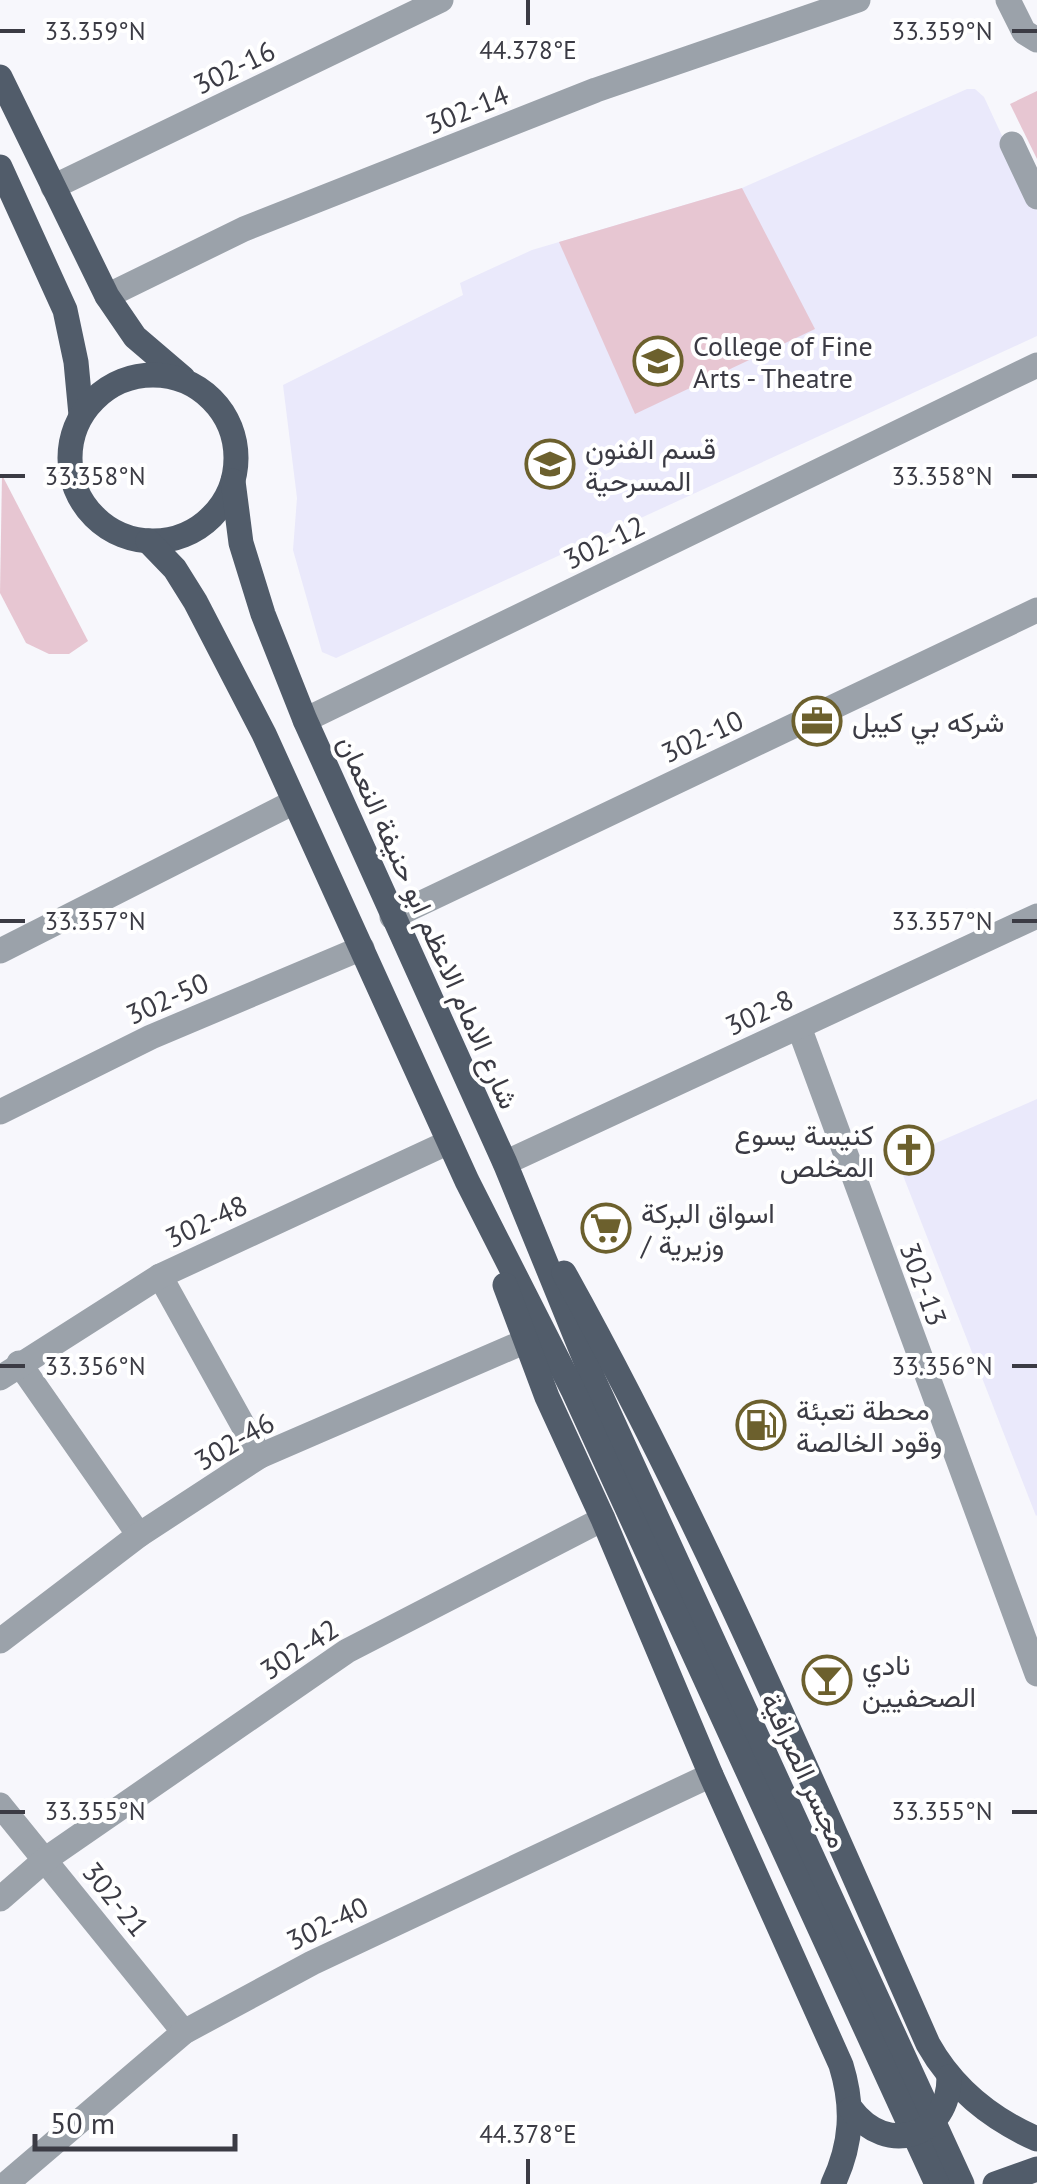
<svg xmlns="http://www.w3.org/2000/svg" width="1037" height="2184" font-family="'PT Sans',Vazirmatn,sans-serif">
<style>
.built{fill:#eae9fb}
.green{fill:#e7c6d2}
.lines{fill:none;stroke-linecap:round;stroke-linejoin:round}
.minor{stroke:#9ba2aa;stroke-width:25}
.major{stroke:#515c6a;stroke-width:25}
.ticks{fill:none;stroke:#3b3b44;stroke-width:4}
.labels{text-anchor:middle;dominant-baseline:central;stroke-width:8;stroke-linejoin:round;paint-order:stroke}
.street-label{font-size:28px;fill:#3b3b44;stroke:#fff}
.poi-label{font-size:28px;fill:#3b3b44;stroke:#fff;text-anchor:start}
.ticks-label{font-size:25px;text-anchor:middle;fill:#3b3b44;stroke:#fff;stroke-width:8;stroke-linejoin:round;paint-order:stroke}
</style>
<rect width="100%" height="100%" fill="#f7f7fc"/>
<g class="built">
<path d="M967,89H975L984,97L1037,211V336L336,658L322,652L293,550L297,498L283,385L463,295L460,283L532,250L742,188Z"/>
<path d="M1037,1099V1515L1036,1516L897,1160Z"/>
</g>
<g class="green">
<path d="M1037,91V159L1010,104Z"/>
<path d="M742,188L815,329L635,414L559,242Z"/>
<path d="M2,475L88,641L69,654H49L26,643L0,593Z"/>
</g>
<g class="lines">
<g class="minor">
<path d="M1008,0L1024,32L1037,40"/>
<path d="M1012,144L1037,197"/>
<path d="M53,187L441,0"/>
<path d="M107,296L244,229L596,90L858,0"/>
<path d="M305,720L1037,365"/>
<path d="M392,917L1037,610"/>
<path d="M0,951L294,802"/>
<path d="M799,1027L1037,1674"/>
<path d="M0,1112L151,1037L362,948"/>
<path d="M505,1163L1037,916"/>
<path d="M160,1276L260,1456"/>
<path d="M19,1363L139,1535"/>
<path d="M0,1378L160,1276L449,1142"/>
<path d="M0,1641L139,1535L260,1456L526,1341"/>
<path d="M0,1805L184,2032"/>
<path d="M0,1899L46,1859L347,1651L603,1519"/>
<path d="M6,2184L184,2032L312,1963L711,1775"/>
</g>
<g class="major">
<path d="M0,77L107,296L135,337L183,378"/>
<path d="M0,167L65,310L76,362L81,415"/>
<circle cx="153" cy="458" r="83"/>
<path d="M233,481L241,543L263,614L305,720L505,1163L594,1381L962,2184"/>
<path d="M148,541L175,569L195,601L264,734L467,1181L573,1390L937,2184"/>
<path d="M564,1273C702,1521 813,1784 928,2044C952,2087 991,2119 1037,2139"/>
<path d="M505,1285L547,1397L603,1519L711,1775L841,2065C854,2107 852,2144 833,2184"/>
<path d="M851,2109C887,2157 949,2137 949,2077"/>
<path d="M995,2184L1037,2169"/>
</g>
</g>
<path class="ticks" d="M528,0V25M0,31H25M1012,31H1037M0,476H25M1012,476H1037M0,921H25M1012,921H1037M0,1366H25M1012,1366H1037M0,1812H25M1012,1812H1037M528,2159V2184"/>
<defs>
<g id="university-ring" transform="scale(2.5)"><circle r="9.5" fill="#fff" stroke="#6c602d" stroke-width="1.5"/><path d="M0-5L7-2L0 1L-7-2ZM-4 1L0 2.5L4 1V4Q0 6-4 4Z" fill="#6c602d"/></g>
<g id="office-ring" transform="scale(2.5)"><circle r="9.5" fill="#fff" stroke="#6c602d" stroke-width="1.5"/><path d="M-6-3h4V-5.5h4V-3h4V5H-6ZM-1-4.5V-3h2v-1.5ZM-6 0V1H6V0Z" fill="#6c602d"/></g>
<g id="church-ring" transform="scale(2.5)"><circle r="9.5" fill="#fff" stroke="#6c602d" stroke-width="1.5"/><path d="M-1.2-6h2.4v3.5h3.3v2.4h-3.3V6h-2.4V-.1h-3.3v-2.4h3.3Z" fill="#6c602d"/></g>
<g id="supermarket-ring" transform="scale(2.5)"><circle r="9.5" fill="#fff" stroke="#6c602d" stroke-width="1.5"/><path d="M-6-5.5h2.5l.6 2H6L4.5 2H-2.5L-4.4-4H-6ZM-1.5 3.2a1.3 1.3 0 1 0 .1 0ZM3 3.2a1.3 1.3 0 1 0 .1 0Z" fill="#6c602d"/></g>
<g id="fuel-ring" transform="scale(2.5)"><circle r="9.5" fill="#fff" stroke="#6c602d" stroke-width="1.5"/><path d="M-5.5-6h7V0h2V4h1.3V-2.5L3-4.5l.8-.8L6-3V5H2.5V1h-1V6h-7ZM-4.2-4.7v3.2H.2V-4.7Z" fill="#6c602d"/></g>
<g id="bar-ring" transform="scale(2.5)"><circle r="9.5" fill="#fff" stroke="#6c602d" stroke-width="1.5"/><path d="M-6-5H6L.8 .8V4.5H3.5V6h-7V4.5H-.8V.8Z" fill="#6c602d"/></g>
</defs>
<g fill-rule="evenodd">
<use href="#university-ring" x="658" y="361"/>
<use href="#university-ring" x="550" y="464"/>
<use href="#office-ring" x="817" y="721"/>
<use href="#church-ring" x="909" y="1150"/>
<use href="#supermarket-ring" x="606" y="1228"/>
<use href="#fuel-ring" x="761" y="1425"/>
<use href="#bar-ring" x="827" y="1680"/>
</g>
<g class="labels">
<g class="street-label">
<text transform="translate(234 67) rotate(-26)">302-16</text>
<text transform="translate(467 109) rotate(-22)">302-14</text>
<text transform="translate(604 542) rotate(-26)">302-12</text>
<text transform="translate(702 736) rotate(-25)">302-10</text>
<text transform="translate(429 922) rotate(66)">شارع الامام الاعظم ابو حنيفة النعمان</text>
<text transform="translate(167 998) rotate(-24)">302-50</text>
<text transform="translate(759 1012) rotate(-25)">302-8</text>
<text transform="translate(206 1221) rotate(-25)">302-48</text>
<text transform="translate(924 1284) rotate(70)">302-13</text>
<text transform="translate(234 1441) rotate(-30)">302-46</text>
<text transform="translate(299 1649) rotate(-33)">302-42</text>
<text transform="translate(805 1770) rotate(65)">مجسر الصرافية</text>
<text transform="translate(116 1899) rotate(51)">302-21</text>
<text transform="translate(327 1923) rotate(-26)">302-40</text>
</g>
<g class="poi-label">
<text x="693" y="345">College of Fine<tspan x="693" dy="32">Arts - Theatre</tspan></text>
<text x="585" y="448">قسم الفنون<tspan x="585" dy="32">المسرحية</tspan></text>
<text x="852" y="721">شركه بي كيبل</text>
<text x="874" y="1134" text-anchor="end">كنيسة يسوع<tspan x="874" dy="32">المخلص</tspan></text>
<text x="641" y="1212">اسواق البركة<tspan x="641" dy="32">/ وزيرية</tspan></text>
<text x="796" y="1409">محطة تعبئة<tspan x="796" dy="32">وقود الخالصة</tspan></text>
<text x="862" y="1664">نادي<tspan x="862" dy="32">الصحفيين</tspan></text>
</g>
</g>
<g class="ticks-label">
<text x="95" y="40">33.359°N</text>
<text x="942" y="40">33.359°N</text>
<text x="528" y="59">44.378°E</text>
<text x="95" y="485">33.358°N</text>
<text x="942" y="485">33.358°N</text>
<text x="95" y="930">33.357°N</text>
<text x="942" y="930">33.357°N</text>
<text x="95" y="1375">33.356°N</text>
<text x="942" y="1375">33.356°N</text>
<text x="95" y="1820">33.355°N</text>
<text x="942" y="1820">33.355°N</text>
<text x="528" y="2143">44.378°E</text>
</g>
<path d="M35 2134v15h200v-15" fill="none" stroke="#3b3b44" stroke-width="5"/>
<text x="50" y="2134" font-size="30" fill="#3b3b44" stroke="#ffffff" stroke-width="8" paint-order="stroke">50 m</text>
</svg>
